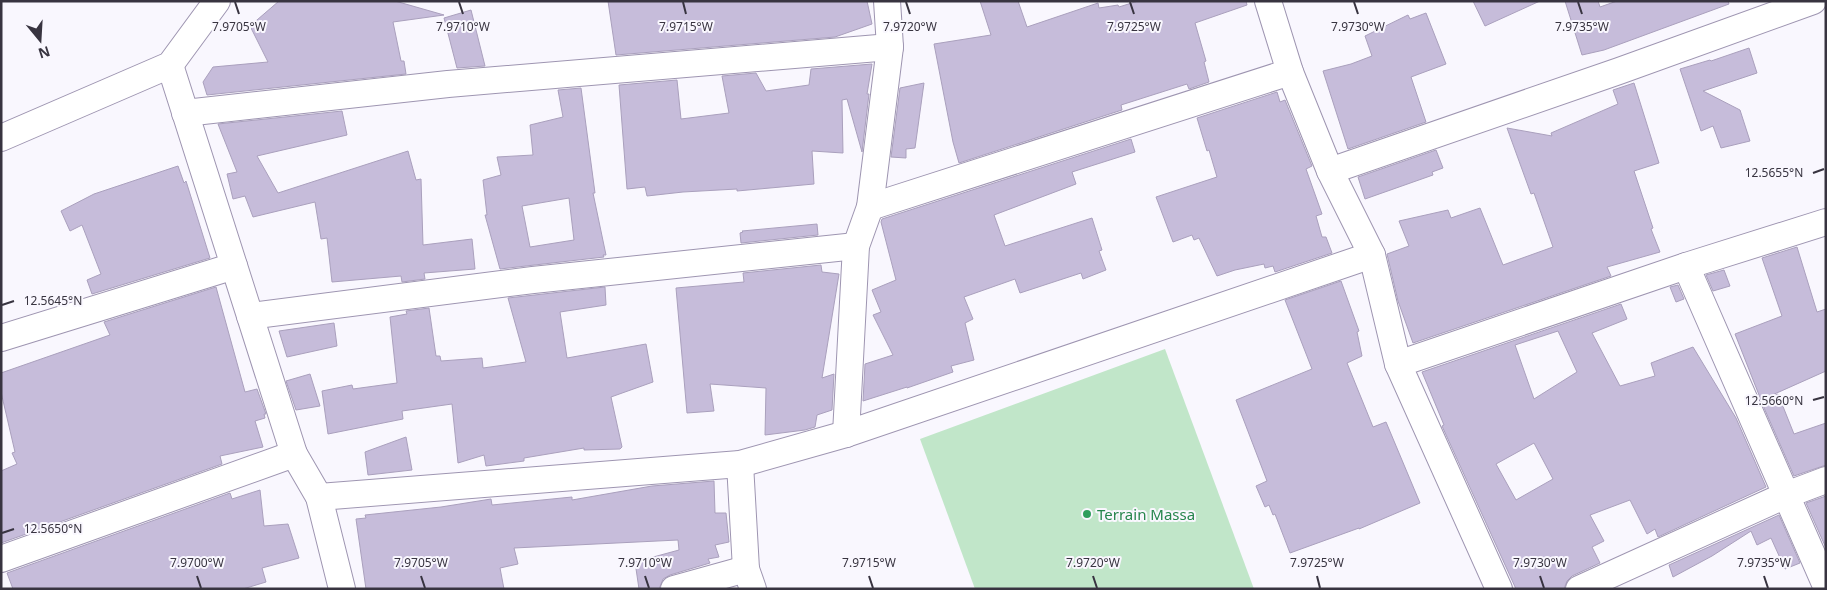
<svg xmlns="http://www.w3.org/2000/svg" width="1827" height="590" font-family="'Noto Sans',sans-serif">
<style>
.green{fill:#c1e6c9}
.building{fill:#c6bcda;stroke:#aaa0bd;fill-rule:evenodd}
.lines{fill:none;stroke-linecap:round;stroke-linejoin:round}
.minor-casing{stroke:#9e95b1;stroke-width:28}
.minor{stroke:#fff;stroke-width:26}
.ticks{fill:none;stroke:#383440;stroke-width:2}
.leisure-dot{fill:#2e9e5b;stroke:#f9f7fe;stroke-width:2}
.labels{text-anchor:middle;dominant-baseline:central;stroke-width:4;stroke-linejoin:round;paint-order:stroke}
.leisure-label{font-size:15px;fill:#27864d;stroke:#f9f7fe;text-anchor:start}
.ticks-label{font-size:12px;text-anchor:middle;fill:#383440;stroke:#f9f7fe;stroke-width:4;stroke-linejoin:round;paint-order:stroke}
</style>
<rect width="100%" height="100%" fill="#f9f7fe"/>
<path class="green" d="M1165,349L1254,589H975L920,439Z"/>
<g class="building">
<path d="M279,1H395L444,15L393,22L401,61H404L406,74L207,95L203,82L213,67L268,62L250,26Z"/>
<path d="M608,1H867L872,24L835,37L616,55Z"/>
<path d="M980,1H1018L1027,27L1098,3L1099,8L1118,5L1119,7L1138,1H1246L1247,5L1195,23L1206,61L1204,62L1209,82L1189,89L1187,84L1121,105L1122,110L959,163L953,142L934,44L991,35Z"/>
<path d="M1473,1H1540L1485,26Z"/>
<path d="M1565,1H1598L1600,7L1617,1H1728L1729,4L1604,50L1582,55Z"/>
<path d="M471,10L485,66L457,68L444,18Z"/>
<path d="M1426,13L1446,64L1411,77L1426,122L1348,149L1323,71L1351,64L1372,56L1365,36L1408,15L1410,19Z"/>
<path d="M1749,48L1757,73L1703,91L1740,110L1750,141L1721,148L1713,126L1701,131L1680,69L1710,60L1711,61Z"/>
<path d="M872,64L867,94H869L862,152L847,99L842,100L843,153L812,151L814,184L737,191V189L683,192L647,196L645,187L627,189L619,85L677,80L681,119L729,113L722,76L756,73L766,91L809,85L811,69Z"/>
<path d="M924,83L915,148L906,149V158L891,157L900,88Z"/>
<path d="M1634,83L1659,163L1634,171L1653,228L1651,229L1660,252L1607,267L1611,276L1413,343L1398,301L1387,254L1409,246L1399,221L1448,210L1451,218L1480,208L1503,265L1553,247L1534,193L1531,194L1507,128L1552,136L1551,133L1618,104L1613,90Z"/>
<path d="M581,88L595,193H593L606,255H603L604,257L500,269L485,215H487L483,180L501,175L497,157L533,155L530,125L563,117L558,90ZM569,198L574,240L530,247L522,206Z"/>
<path d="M1277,92L1280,102L1285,100L1312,166L1306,169L1322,214L1316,216L1322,237H1326L1332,253L1275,272L1273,266L1265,268L1264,264L1235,270L1217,276L1199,238L1194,240L1192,235L1173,242L1156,197L1217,177L1209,150L1207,151L1197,118Z"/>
<path d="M342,111L347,135L257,156L278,193L408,151L416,180L421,179L423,245L472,239L475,269L424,273L425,279L402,282L401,276L332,282L327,238L321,239L315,202L253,217L245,196L233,199L227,174L237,172L218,124Z"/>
<path d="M1131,139L1135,152L1072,172L1076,184L994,215L1005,246L1092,218L1102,250L1099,251L1106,270L1083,279L1081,273L1020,293L1015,279L964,297L973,319L965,323L974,360L951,366L953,372L907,388V387L863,401L865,364L893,355L873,315L881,312L872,290L896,280L881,222L882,219Z"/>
<path d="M1436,150L1443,168L1432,172L1433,175L1365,199L1358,177Z"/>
<path d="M178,166L184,183L186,181L210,258L92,294L87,280L101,274L82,225L70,231L61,211L94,194Z"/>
<path d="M817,224L818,235L741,243L740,233L743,232L742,231Z"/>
<path d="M1797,247L1817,312L1826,309V371L1761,400L1735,334L1782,316L1762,258Z"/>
<path d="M821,265L822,272L839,274L822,378L834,374L832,410L817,415L815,427L805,430L765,435L766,388L710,384L714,411L687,413L676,288L744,282L743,273Z"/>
<path d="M1724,270L1730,286L1713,291L1706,275Z"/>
<path d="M1341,281L1359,331L1357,332L1362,356L1347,363L1373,427L1386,422L1420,503L1359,529V528L1290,553L1275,514L1273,515L1269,505L1265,507L1256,486L1267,481L1236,400L1312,369L1285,300Z"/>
<path d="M1678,285L1684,299L1676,302L1670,287Z"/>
<path d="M216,287L245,392L257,389L266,414H264L265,418L255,421L263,447L220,456L222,464L1,543V471L17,464L12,453L15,452L1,392V373L110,335L104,322Z"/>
<path d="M605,287L606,305L560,312L567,358L646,344L653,382L611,397L622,447L620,449L584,450V448L524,458V461L486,466L484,455L458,463L452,404L402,411L403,419L328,434L322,391L352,385L353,389L397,383L390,317L407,314L406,311L429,308L436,356H440L441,361L482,358L483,368L526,362L508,298Z"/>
<path d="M1621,304L1627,319L1592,333L1620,386L1655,376L1651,363L1693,347L1736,418L1766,487L1658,537L1655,529L1647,534L1630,500L1590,515L1604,541L1592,547L1600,563L1572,576L1567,581L1564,589H1516L1442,426L1444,425L1422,372ZM1558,331L1577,372L1534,399L1515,345ZM1534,443L1553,479L1516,500L1496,464Z"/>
<path d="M334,323L337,346L287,357L279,331Z"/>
<path d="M310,374L320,406L296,410L286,381Z"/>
<path d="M1778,394L1794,434L1826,423V465L1794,476L1761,401Z"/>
<path d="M406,437L412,470L368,475L365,452Z"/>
<path d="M714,481L715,513H726L729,542L715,545L719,557L708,559L710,563L670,575L663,579L659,589H639L635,562L679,550L678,540L514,548L518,564L500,568L504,589H366L356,519L366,518L365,515L441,507L491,499L492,505L572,497V500L652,486Z"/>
<path d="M260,490L264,526L288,524L299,558L262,568L266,582L243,589H13L7,573L230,493L232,499Z"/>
<path d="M1826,496V548L1806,503Z"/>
<path d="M1779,515L1800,563L1785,569L1771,538L1757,545L1751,531L1712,556L1673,577L1669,565Z"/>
</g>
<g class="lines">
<g class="minor-casing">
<g id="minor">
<path d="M1268,1L1290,72L1330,171L1372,255L1398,364L1499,589"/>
<path d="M170,65L294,454L319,497L342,589"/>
<path d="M185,113L448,84L890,47"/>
<path d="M1,138L170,65L217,1"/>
<path d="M1330,171L1619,71L1813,1"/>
<path d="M870,207L1290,72"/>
<path d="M1686,266L1826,586"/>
<path d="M250,316L533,280L856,246"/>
<path d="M1,338L234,266"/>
<path d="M1398,364L1686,266L1826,222"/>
<path d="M846,434L856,246L870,207L890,47L887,1"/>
<path d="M740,464L746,569L753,589"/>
<path d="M319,497L740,464L846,434L1372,255"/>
<path d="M1,559L294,454"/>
<path d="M674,589L746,569"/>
<path d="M1579,589L1786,495L1826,480"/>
</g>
</g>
<use href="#minor" class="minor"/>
</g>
<path class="ticks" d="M235,2L239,14M459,2L463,14M683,2L686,14M906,2L910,14M1130,2L1134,14M1354,2L1358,14M1578,2L1582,14M1813,173L1824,169M2,305L14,301M1813,400L1824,397M2,533L14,529M197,576L201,588M421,576L425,588M645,576L649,588M869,576L873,588M1093,576L1097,588M1317,576L1320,588M1540,576L1544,588M1764,576L1768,588"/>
<circle class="leisure-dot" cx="1087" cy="514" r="5"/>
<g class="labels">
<g class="leisure-label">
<text x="1097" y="514">Terrain Massa</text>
</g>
</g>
<g class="ticks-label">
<text x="239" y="31">7.9705°W</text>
<text x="463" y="31">7.9710°W</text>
<text x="686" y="31">7.9715°W</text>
<text x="910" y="31">7.9720°W</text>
<text x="1134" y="31">7.9725°W</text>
<text x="1358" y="31">7.9730°W</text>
<text x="1582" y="31">7.9735°W</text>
<text x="1774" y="177">12.5655°N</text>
<text x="53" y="305">12.5645°N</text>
<text x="1774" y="405">12.5660°N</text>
<text x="53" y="533">12.5650°N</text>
<text x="197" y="567">7.9700°W</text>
<text x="421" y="567">7.9705°W</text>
<text x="645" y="567">7.9710°W</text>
<text x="869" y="567">7.9715°W</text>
<text x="1093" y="567">7.9720°W</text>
<text x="1317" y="567">7.9725°W</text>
<text x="1540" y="567">7.9730°W</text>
<text x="1764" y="567">7.9735°W</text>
</g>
<rect width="1827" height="590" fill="none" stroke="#383440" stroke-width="5"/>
<g transform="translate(40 40) rotate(162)" stroke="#f9f7fe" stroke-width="4" paint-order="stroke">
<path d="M0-4L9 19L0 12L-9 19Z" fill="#383440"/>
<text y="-8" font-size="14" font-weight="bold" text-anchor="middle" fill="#383440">N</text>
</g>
</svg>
